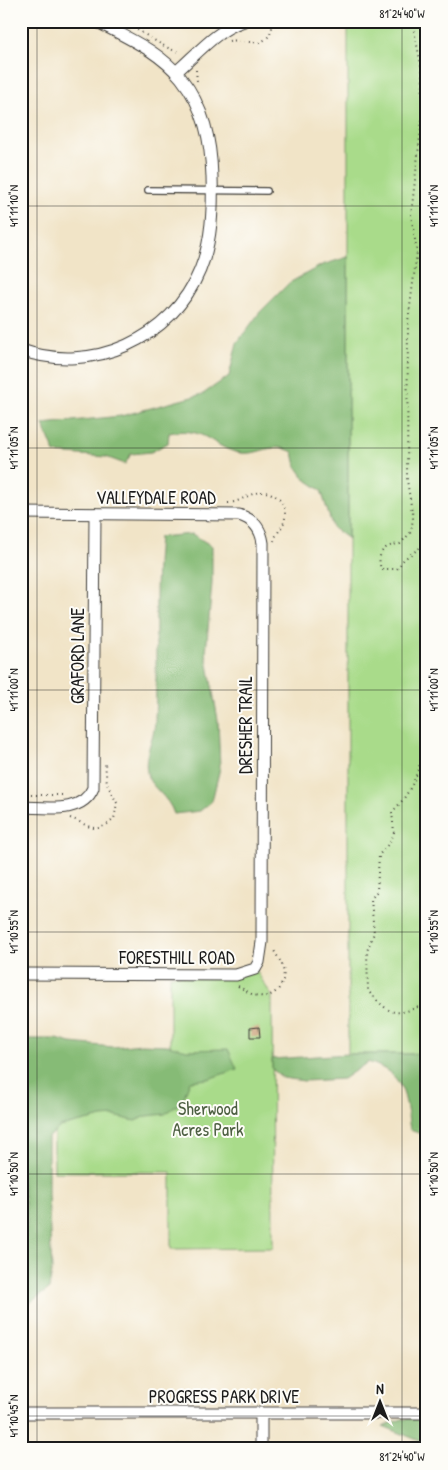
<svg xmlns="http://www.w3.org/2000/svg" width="448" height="1470" font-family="'Patrick Hand',sans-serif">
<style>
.green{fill:#a9db8a;stroke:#627c53}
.forest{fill:#86bb76;stroke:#516c49}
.building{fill:#cba079}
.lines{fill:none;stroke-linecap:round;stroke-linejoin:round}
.service-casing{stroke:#3c3a36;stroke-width:8}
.minor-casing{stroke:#3c3a36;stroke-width:13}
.path{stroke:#3c3a36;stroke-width:2;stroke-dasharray:1 4;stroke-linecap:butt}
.service{stroke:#fff;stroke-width:5.5}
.minor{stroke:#fff;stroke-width:11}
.ticks{fill:none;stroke:#1c1c1c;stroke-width:1;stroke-opacity:0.45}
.labels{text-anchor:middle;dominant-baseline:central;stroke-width:4;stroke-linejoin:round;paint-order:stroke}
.street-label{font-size:18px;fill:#1c1c1c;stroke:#fdfcf7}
.park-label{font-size:18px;fill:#4d5f42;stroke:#fdfcf7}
.neatline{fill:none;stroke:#1c1c1c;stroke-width:2}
.ticks-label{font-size:12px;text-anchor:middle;fill:#1c1c1c}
</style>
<rect width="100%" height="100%" fill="#fdfcf7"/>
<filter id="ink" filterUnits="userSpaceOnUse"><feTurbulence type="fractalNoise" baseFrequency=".02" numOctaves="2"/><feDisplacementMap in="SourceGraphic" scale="10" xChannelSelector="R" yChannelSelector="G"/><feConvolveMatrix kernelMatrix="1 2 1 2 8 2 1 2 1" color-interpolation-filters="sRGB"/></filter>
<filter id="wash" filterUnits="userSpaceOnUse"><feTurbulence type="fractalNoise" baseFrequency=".0096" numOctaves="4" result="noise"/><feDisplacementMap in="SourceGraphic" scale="20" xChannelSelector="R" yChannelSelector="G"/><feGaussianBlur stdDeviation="1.12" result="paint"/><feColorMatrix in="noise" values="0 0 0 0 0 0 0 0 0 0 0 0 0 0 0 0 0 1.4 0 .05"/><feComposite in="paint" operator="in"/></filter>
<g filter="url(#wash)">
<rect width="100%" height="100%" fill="#f1e4c7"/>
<g class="green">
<rect x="348" y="21" width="79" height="1033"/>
<path d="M255,969L272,996L273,1248L171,1249V1172H54V1066H170V975Z"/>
</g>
<g class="forest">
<path d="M348,257V539L333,528L321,490L305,479L296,466L293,452C271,441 262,455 241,453C212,449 207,425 169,433L168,443L151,452L131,454L125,464L106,457L55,453L43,424L121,416L203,394L229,376L237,343L260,312L289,283L322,265Z"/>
<path d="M192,534L212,546V583L206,653L218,720L220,768L212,801L200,811L174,814C169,797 151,787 148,777C142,754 154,742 155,721C158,660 153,598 159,537Z"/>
<path d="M21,1039H57L71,1043L113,1047L141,1044L167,1045L187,1050L228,1049L237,1069L208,1079L190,1081L182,1102L165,1114L147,1116L135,1121L114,1116L102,1117L60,1127L48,1137V1195L52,1270L49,1289L21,1309V1243L25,1235L27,1221L21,1173Z"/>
<path d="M348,1054H427V1136L410,1130C405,1096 406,1074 368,1062L343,1079L304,1081L283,1078L272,1069V1059Z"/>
<path d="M402,1419H427V1447L422,1442L383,1426Z"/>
<path d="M173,1439L186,1449H167Z"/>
</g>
<g id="blocks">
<path class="building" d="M259,1027L260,1037H250V1028Z"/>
</g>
</g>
<g filter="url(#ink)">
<use href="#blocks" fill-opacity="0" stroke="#3c3a36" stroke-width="1"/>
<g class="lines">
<g class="service-casing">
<path id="service" d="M148,190L267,191"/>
</g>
<g class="minor-casing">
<g id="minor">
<path d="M176,72C196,55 217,29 244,21"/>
<path d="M21,350C92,375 172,339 200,270C212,241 213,208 212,177C211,141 204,107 181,78C158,50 127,38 96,21"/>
<path d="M21,513L239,515C253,519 261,529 263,543L262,942L259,962L255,969L236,975L21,974"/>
<path d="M21,807C45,807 82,815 93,788L95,514"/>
<path d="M21,1413H427"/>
<path d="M261,1449V1413"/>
</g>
</g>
<g class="path">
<path d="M412,21L423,74L422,120L411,215L417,252L408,322L407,480L413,518L411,532L400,544C384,545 376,553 381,569H397L404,559L427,543"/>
<path d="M124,23C141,30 164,49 179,52"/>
<path d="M229,41C244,37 270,55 273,21"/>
<path d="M196,70L197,81"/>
<path d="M228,503C241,502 249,493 261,492C275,491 286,503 285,517C285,526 276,532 274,541"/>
<path d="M427,731C422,762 415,790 392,812L394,832L391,841L379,855L377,891L371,899L374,933L367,951L368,991C392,1017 395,1017 427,1003"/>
<path d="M21,795H65"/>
<path d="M70,818C89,824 94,837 114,819L117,803L107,784L105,763"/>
<path d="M238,986C245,990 251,995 259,996C277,999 288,981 282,965C280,959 275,954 273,948"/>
</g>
<use href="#service" class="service"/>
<use href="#minor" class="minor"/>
</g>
</g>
<path class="ticks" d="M37,21V1449M402,21V1449M21,206H427M21,448H427M21,690H427M21,932H427M21,1174H427M21,1416H427"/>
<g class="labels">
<g class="street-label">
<text x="156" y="497">VALLEYDALE ROAD</text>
<text transform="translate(77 656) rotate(-90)">GRAFORD LANE</text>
<text transform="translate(245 725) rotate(-90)">DRESHER TRAIL</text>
<text x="177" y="957">FORESTHILL ROAD</text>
<text x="224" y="1396">PROGRESS PARK DRIVE</text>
</g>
<g class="park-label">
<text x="208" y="1108">Sherwood<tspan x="208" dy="21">Acres Park</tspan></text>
</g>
</g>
<rect width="448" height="1470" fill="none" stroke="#fdfcf7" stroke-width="55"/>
<g transform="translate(380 1402)" stroke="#fdfcf7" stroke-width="4" paint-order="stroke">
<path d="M0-4L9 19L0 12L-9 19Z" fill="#1c1c1c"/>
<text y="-8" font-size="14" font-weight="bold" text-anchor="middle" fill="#1c1c1c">N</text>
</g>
<rect x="28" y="28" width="392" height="1414" class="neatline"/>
<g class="ticks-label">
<text x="402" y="18">81°24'40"W</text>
<text transform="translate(14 206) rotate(-90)" y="4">41°11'10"N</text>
<text transform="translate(434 206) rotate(-90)" y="4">41°11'10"N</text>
<text transform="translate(14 448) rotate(-90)" y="4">41°11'05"N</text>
<text transform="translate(434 448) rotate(-90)" y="4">41°11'05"N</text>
<text transform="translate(14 690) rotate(-90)" y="4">41°11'00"N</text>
<text transform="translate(434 690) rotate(-90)" y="4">41°11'00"N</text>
<text transform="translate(14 932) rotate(-90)" y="4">41°10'55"N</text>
<text transform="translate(434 932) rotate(-90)" y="4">41°10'55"N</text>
<text transform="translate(14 1174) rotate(-90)" y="4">41°10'50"N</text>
<text transform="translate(434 1174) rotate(-90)" y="4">41°10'50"N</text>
<text transform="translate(14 1416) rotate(-90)" y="4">41°10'45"N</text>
<text x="402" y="1461">81°24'40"W</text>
</g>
</svg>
